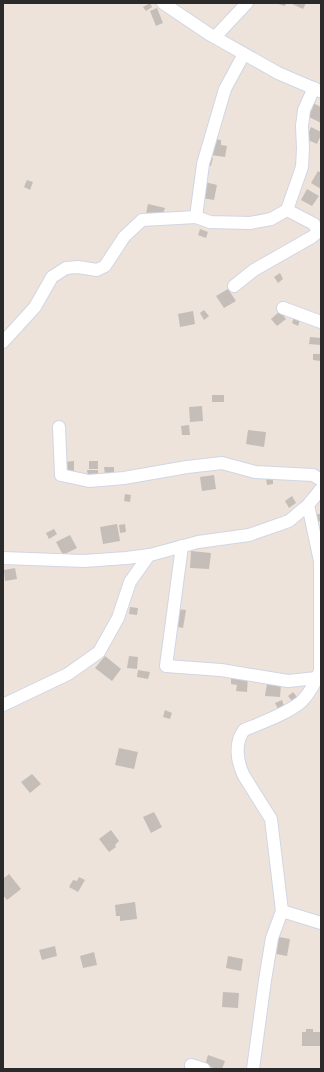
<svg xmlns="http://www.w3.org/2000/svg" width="324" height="1072" font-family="'Open Sans',sans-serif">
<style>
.building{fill:#c5bdb7}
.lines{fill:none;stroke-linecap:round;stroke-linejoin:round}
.minor-casing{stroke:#d0d6e4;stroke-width:14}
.minor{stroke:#fff;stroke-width:12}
</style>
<rect width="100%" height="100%" fill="#ede3db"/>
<g class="building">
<path d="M150,3L152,7L146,11L143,7Z"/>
<path d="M275,3H286L285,6Z"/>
<path d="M290,3H306L303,9Z"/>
<path d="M157,8L163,23L156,26L150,11Z"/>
<path d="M313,103L321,107V123L307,116Z"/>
<path d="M311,127L321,132V135L317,144L306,139Z"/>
<path d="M213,139L221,140V145L227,146L225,157L211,155Z"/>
<path d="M208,157L213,158L211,166L206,164Z"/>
<path d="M318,171L321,173V189L311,183Z"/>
<path d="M27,180L33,182L30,190L24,187Z"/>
<path d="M205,182L217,185L214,200L202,198Z"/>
<path d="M307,189L319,196L312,206L301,200Z"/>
<path d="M148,204L165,208L162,218L146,214Z"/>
<path d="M200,229L208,232L206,238L198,235Z"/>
<path d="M280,273L283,279L278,283L274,277Z"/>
<path d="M228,289L236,301L224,308L216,296Z"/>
<path d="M204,310L209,316L204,320L200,313Z"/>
<path d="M193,311L195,324L180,327L178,314Z"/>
<path d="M280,311L286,319L277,326L271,319Z"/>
<path d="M294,317L300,320L298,326L292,323Z"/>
<path d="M310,337L321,338V345L309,344Z"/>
<path d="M313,354H321V361L313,360Z"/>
<rect x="212" y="395" width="12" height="7"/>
<path d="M202,406L203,421L190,422L189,407Z"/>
<path d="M189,425L190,435H182L181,426Z"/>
<path d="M248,430L266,432L264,447L246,444Z"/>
<path d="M74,461V471L65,472L64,462Z"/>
<rect x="89" y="461" width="9" height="8"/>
<path d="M104,467H114V473L105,474Z"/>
<path d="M87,470H98V476H88Z"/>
<path d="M214,475L216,489L202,491L200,477Z"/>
<path d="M273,477V484L267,485L266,478Z"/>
<path d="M125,494L131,495L130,502L124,501Z"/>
<path d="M292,496L296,503L289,508L285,501Z"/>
<path d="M320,514L321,521L314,523L313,515Z"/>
<path d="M117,524L120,541L103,544L100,527Z"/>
<path d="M125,524L126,532L120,533L119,525Z"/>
<path d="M54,529L57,534L49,539L46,533Z"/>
<path d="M70,535L77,548L63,555L56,542Z"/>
<path d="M191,551L211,553L209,569L190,568Z"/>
<path d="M15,568L17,579L5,581L4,570Z"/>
<path d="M130,607L138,608L137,615L129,614Z"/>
<path d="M176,609L186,610L183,628L173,626Z"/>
<path d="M105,656L121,669L112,681L95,668Z"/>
<path d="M129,656L138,657L137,669L127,668Z"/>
<path d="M138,670L150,672L148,679L137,677Z"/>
<path d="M231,675L248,676L247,692L236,691L237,685L231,684Z"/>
<path d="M267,683L281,684L280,697L265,696Z"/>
<path d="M293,692L297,697L292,701L288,696Z"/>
<path d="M282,700L284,706L278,709L275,703Z"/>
<path d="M165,710L172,713L170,719L163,717Z"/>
<path d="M119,748L138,752L134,769L115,765Z"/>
<path d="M32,774L41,784L30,793L21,782Z"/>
<path d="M154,812L162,827L151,833L143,817Z"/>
<path d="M111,830L119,841L115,845L116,847L109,852L99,839Z"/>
<path d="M9,874L21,889L7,900L3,895V879Z"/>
<path d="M79,877L85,880L78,892L69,887L73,880L77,881Z"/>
<path d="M135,902L137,919L120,921V916H116L115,905Z"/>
<path d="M279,937L290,939L287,956L276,954Z"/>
<path d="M55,946L57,956L42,960L39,950Z"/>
<path d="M94,952L97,965L83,968L80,956Z"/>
<path d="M228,956L243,959L241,971L226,968Z"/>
<path d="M223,992L239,993L238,1008L222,1007Z"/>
<path d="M306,1029H313V1032H320V1046H302V1032H306Z"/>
<path d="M208,1055L225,1061L222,1069H216L205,1065Z"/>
</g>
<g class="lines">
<g class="minor-casing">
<g id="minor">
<path d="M163,3L209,34L278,73L320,91"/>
<path d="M215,37L247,3"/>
<path d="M196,217L203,164L225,89L244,54"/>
<path d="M234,286L254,270L312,237L318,232L314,224L287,210"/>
<path d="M283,308L321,322"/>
<path d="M3,342L35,307L52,277L66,268L78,267L97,270L105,266L124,237L142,220L196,217L210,222L250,223L271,219L287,210L302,167L303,148L302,126L304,110L314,88"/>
<path d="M59,427L61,475L89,481L124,478L187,467L222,463L255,472L313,475L321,480"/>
<path d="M182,546L166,666L221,670L288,681L317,678"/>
<path d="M3,558L84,561L126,558L150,555L198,542L249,535L289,521L308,505L321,489"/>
<path d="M3,705L68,674L99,652L118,618L130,582L149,555"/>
<path d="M282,911L321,923"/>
<path d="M191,1065L204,1069"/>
<path d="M253,1069L265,980L272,938L282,911L271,819L244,776C237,762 234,743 244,730C261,723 289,713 302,701C311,692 315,682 320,671V561L308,505"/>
</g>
</g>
<use href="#minor" class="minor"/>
</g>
<rect width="324" height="1072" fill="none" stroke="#2a2a2a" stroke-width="8"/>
</svg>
